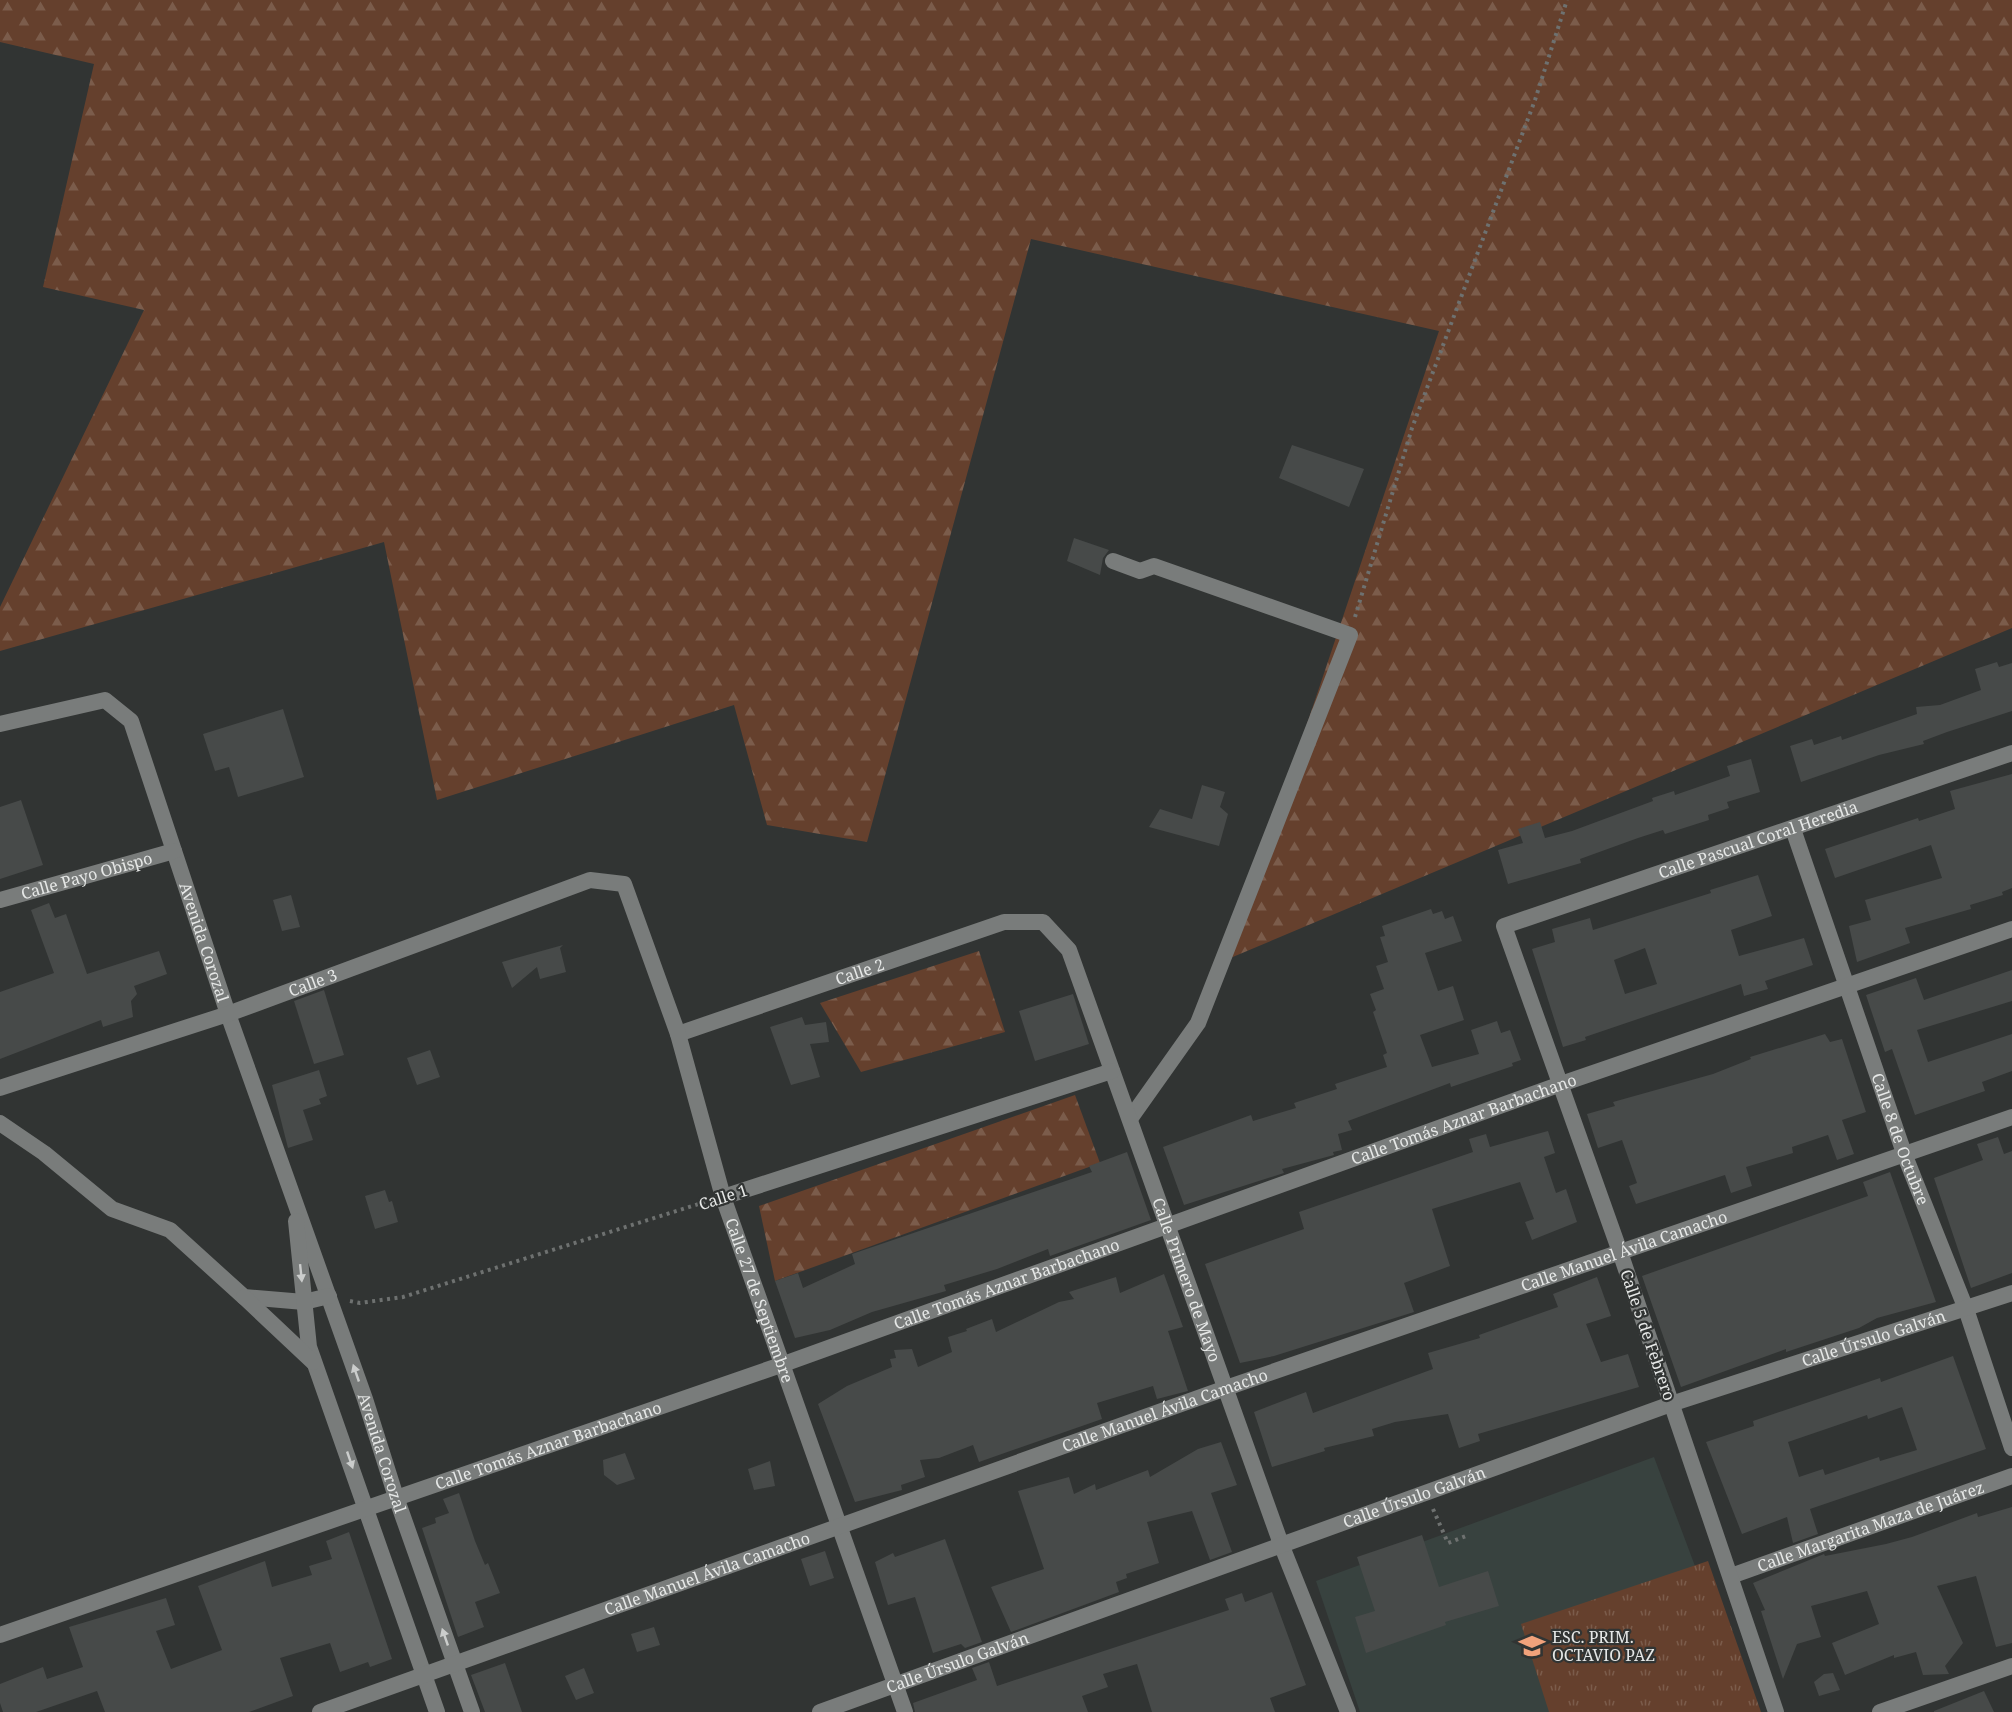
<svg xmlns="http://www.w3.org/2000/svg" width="2012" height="1712" font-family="'Noto Serif',serif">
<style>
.built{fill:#38423f}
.forest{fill:url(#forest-firs)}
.park{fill:url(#park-tufts)}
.building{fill:#474a49;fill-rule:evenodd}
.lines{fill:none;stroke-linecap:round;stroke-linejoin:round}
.path{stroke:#6e7170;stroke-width:4;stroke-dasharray:3 4.5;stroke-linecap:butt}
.minor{stroke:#797c7b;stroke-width:16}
.oneway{fill:#cbcdcc}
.labels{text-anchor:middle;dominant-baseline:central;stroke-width:4.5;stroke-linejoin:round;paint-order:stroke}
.street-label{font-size:16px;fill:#e6e8e7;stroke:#313433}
.poi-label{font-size:16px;fill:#e6e8e7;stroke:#313433;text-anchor:start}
</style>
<defs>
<pattern id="forest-firs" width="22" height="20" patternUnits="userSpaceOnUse" patternTransform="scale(1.5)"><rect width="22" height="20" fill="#65402d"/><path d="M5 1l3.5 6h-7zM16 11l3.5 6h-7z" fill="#7b5c4b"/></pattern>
<pattern id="park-tufts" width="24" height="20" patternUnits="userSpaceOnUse" patternTransform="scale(1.5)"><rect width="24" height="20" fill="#65402d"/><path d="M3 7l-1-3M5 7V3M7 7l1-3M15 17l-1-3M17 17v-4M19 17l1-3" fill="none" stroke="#7b5c4b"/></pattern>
</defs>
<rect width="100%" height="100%" fill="#313433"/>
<path class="built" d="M1654,1457L1750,1712H1360L1316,1581Z"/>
<g class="forest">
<path d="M0,0H2012V628L1228,959L1439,331L1031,239L867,842L767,825L734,705L437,800L384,542L0,651V607L144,310L43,287L94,64L0,42Z"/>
<path d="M979,951L1005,1032L861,1072L820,1003Z"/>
<path d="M1075,1095L1100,1163L775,1281L759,1206Z"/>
</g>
<path class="park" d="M1708,1561L1761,1712H1549L1521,1624Z"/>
<g class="building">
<path d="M1292,445L1364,469L1349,507L1279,478Z"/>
<path d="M1074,538L1109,550L1103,558L1100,575L1067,561Z"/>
<path d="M1997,662L1999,667L2012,663V711L1947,732L1923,741L1924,744L1879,755L1801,782L1790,746L1812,739L1814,745L1841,736L1842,740L1917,714L1916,707L1940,705L1981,690L1975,669Z"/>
<path d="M283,709L304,777L238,797L229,767L215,771L203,734Z"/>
<path d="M1751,759L1760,792L1727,802L1729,808L1708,815L1709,820L1665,834L1663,830L1638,838L1580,859L1581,863L1508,884L1498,850L1523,843L1518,829L1540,822L1545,838L1572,831L1653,801L1652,798L1674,791L1675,795L1730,776L1727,766Z"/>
<path d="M2012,774V888L2002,892L2003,895L1970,905L1971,909L1905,928L1910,943L1857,962L1849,926L1871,920L1865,900L1942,878L1931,845L1835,878L1825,849L1918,818L1919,821L1955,809L1950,791Z"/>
<path d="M1202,785L1225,792L1220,807L1228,814L1219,846L1149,827L1160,809L1192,819Z"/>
<path d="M21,800L43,865L0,879V807Z"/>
<path d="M1758,875L1772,916L1731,930L1739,956L1804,938L1813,965L1765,981L1768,989L1744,996L1741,984L1585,1037L1586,1040L1563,1047L1532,949L1555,942L1552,929L1590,918L1593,930L1711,893L1710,890ZM1645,948L1657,984L1625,994L1614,960Z"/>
<path d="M291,895L300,927L282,931L273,900Z"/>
<path d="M49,903L55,918L66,914L87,974L159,951L167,974L134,986L137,994L131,1001L133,1017L103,1027L101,1020L0,1059V992L54,973L31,910Z"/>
<path d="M1431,909L1433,914L1442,911L1445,919L1453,916L1462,941L1425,953L1438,991L1453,986L1464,1020L1420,1035L1432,1067L1479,1054L1471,1030L1497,1021L1501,1033L1510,1030L1521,1060L1512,1063L1513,1066L1451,1087L1450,1083L1348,1121L1352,1130L1338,1134L1342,1150L1333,1152L1334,1155L1282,1169L1284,1173L1184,1205L1163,1147L1251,1115L1253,1121L1296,1108L1294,1103L1337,1089L1335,1084L1387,1067L1383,1055L1387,1053L1373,1012L1376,1010L1370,994L1384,989L1376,966L1388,962L1380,937L1385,936L1382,926Z"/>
<path d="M563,945L560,948L566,972L540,979L537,967L512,988L502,962Z"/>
<path d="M2012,970V1001L1917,1030L1928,1062L2012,1034V1071L1982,1082L1985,1091L1915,1115L1892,1049L1885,1052L1866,995L1916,978L1924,1000Z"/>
<path d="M324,990L344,1055L314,1064L294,1001Z"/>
<path d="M1073,994L1089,1044L1035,1061L1019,1011Z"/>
<path d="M802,1017L805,1025L826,1022L829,1042L810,1044L820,1077L791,1085L770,1027Z"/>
<path d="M1825,1034L1830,1042L1842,1039L1866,1112L1842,1120L1854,1154L1837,1160L1828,1135L1792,1147L1793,1153L1746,1167L1752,1186L1731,1193L1725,1175L1636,1204L1629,1186L1637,1183L1622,1140L1598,1148L1587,1114L1615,1106L1613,1102L1713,1074L1751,1059L1750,1057Z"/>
<path d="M430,1050L440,1077L417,1085L407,1058Z"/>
<path d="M319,1070L327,1096L319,1099L321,1104L303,1110L313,1140L288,1148L272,1085Z"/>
<path d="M1548,1131L1555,1153L1544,1157L1556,1193L1566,1189L1577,1222L1532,1240L1525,1222L1534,1219L1520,1182L1432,1209L1450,1266L1404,1283L1414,1312L1274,1356L1240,1363L1205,1264L1304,1229L1299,1212L1473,1152L1469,1139L1486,1134L1490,1147Z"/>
<path d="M1998,1137L2004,1154L2012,1151V1273L1971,1288L1934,1178L1983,1160L1977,1144Z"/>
<path d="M1127,1152L1151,1220L1050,1256L1048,1249L997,1269L944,1285L946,1291L872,1312L830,1330L795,1338L775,1281L798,1273L803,1288L855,1264L852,1254L1092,1172L1089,1166Z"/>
<path d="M1890,1172L1936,1302L1877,1318L1859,1328L1786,1352V1349L1681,1387L1642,1276L1868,1196L1863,1182Z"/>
<path d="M385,1190L389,1202L392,1201L398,1222L375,1229L365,1196Z"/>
<path d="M1164,1274L1183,1327L1168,1331L1188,1391L1157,1399L1153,1386L1097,1403L1102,1419L979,1462L973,1445L939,1458L920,1460L925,1477L901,1485L902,1490L855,1502L818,1404L847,1386L892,1367L890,1359L896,1358L894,1350L912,1349L918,1367L952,1352L948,1337L967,1331L966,1329L992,1319L996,1332L1059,1302L1074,1299L1069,1292L1116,1277L1120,1293Z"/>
<path d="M1597,1277L1611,1316L1586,1324L1601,1362L1628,1354L1639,1387L1478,1434L1480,1441L1459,1448L1448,1414L1395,1422L1372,1429L1374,1436L1324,1448L1325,1451L1272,1467L1254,1412L1306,1392L1313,1413L1433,1369L1428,1353L1480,1338L1479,1335L1558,1307L1553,1294Z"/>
<path d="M1953,1356L1986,1449L1810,1509L1818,1534L1793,1543L1787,1517L1742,1534L1706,1442L1754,1426L1753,1421L1880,1378L1881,1382ZM1902,1407L1917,1450L1880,1461L1879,1457L1825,1475L1823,1469L1799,1477L1788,1442L1867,1415L1868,1419Z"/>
<path d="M1221,1442L1237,1485L1211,1493L1232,1552L1210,1560L1192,1511L1147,1522L1159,1563L1126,1574L1127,1578L1116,1582L1119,1592L1011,1632L991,1587L1044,1569L1018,1491L1069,1477L1074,1494L1095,1484L1096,1490L1148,1470L1150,1477L1198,1449Z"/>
<path d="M625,1453L635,1479L617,1485L604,1475L603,1460Z"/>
<path d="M770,1461L775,1486L754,1490L748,1469Z"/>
<path d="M459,1493L475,1541L485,1565L488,1563L500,1593L475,1602L484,1627L458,1637L422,1528L436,1523L435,1518L449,1513L443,1499Z"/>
<path d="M2012,1507V1643L1996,1647L1976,1576L1937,1586L1963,1643L1945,1666L1949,1674L1923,1675L1916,1652L1894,1658V1655L1845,1675L1832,1643L1879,1624L1867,1591L1811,1606L1821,1637L1797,1644L1783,1679L1761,1611L1765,1610L1753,1583L1824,1554L1825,1556L1886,1544L1912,1537L1977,1513L1978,1517Z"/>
<path d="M349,1532L392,1659L370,1667L368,1662L340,1672L330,1643L280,1658L293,1696L249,1712H105L97,1691L36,1712H3L0,1703V1684L43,1667L47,1679L83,1667L69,1627L166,1598L175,1625L156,1631L171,1669L222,1650L198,1586L265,1561L272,1587L312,1575L309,1566L332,1559L326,1541Z"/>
<path d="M1422,1535L1439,1587L1488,1571L1499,1606L1445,1622L1446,1625L1366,1653L1355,1617L1375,1611L1357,1557Z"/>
<path d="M945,1539L982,1642L965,1648L961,1644L933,1653L915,1597L888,1605L875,1562L893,1553L895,1557Z"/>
<path d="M825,1551L834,1578L810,1586L801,1559Z"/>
<path d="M1272,1592L1306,1685L1270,1698L1275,1712H1152L1137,1664L1103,1674L1108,1687L1082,1696L1088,1712H915L913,1703L977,1680L972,1668L989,1662L997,1686L1229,1610L1225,1599L1242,1593L1245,1602Z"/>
<path d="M654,1627L660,1645L637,1652L631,1634Z"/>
<path d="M505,1663L522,1712H485L471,1675Z"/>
<path d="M584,1668L594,1693L576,1700L565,1676Z"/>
<path d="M1833,1673L1840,1690L1819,1696L1814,1682L1824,1674Z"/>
<path d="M1984,1691L1994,1712H1934V1711Z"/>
</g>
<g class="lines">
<g class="path">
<path d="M1355,617L1412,428L1535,100L1567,0"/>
<path d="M350,1301L360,1303L403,1297L705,1202"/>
<path d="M1433,1509L1448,1543L1466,1536"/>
</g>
<g class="minor">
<path d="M1113,561L1140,571L1154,566L1350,635L1198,1023L1130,1119"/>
<path id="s1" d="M0,724L105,700L131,721L228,1014L365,1399L396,1497L472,1712"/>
<path id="s2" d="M1793,829L1905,1156L1966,1309L2012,1448"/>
<path id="s3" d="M0,900L174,851"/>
<path id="s4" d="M678,1034L1004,922H1043L1069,950L1281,1544L1348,1712"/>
<path id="s5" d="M0,1088L228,1014L590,880L624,884L678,1034L723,1197L905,1712"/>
<path d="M0,1123L44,1153L112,1209L170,1230L244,1297L304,1302L329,1296"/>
<path d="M723,1197L1112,1071"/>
<path d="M296,1221L309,1347L437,1712"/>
<path d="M244,1297L313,1362"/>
<path id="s6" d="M1731,1576L2012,1476"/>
<path id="s7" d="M0,1635L781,1365L1561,1084L2012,929"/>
<path id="s8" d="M320,1712L1226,1388L2012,1117"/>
<path id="s9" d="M820,1712L1671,1404L2012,1293"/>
<path id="s10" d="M1776,1712L1620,1252L1504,926L2012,753"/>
<path d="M1880,1712L2012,1666"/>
</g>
</g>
<defs><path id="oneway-solid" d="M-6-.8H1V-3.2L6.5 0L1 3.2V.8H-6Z" transform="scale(1.5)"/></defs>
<g class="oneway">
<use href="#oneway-solid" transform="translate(301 1273) rotate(84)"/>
<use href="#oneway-solid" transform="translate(356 1373) rotate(-109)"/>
<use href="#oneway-solid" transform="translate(350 1460) rotate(71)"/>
<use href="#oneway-solid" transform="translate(445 1637) rotate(-109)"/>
</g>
<defs>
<g id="school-bare" transform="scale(2.07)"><path d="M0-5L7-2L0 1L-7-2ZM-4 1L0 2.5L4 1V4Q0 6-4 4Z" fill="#f1a27b" stroke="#313433" stroke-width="2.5" paint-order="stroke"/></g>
</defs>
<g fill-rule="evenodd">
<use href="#school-bare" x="1532" y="1646"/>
</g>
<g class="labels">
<g class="street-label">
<text stroke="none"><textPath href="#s10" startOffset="1100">Calle Pascual Coral Heredia</textPath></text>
<text stroke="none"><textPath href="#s3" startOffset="90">Calle Payo Obispo</textPath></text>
<text stroke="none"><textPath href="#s1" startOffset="374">Avenida Corozal</textPath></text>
<text stroke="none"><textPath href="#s4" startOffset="192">Calle 2</textPath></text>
<text stroke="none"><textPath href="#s5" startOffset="330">Calle 3</textPath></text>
<text stroke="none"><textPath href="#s7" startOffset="1552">Calle Tomás Aznar Barbachano</textPath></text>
<text stroke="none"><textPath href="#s2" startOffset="328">Calle 8 de Octubre</textPath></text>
<text transform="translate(723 1197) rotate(-18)">Calle 1</text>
<text stroke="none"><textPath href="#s8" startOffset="1383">Calle Manuel Ávila Camacho</textPath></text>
<text stroke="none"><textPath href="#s4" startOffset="772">Calle Primero de Mayo</textPath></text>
<text stroke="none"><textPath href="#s7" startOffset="1066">Calle Tomás Aznar Barbachano</textPath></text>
<text stroke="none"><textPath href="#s5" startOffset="1098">Calle 27 de Septiembre</textPath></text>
<text transform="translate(1648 1335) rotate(71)">Calle 5 de Febrero</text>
<text stroke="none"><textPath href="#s9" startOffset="1118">Calle Úrsulo Galván</textPath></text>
<text stroke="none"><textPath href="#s8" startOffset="897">Calle Manuel Ávila Camacho</textPath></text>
<text stroke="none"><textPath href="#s7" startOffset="580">Calle Tomás Aznar Barbachano</textPath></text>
<text stroke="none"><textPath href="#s1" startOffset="915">Avenida Corozal</textPath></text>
<text stroke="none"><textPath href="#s9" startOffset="632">Calle Úrsulo Galván</textPath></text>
<text stroke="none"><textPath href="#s6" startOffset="148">Calle Margarita Maza de Juárez</textPath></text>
<text stroke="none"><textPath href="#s8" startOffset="411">Calle Manuel Ávila Camacho</textPath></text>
<text stroke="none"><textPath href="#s9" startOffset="146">Calle Úrsulo Galván</textPath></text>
</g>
<g class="poi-label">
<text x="1552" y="1637">ESC. PRIM.<tspan x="1552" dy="18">OCTAVIO PAZ</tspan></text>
</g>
</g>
</svg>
